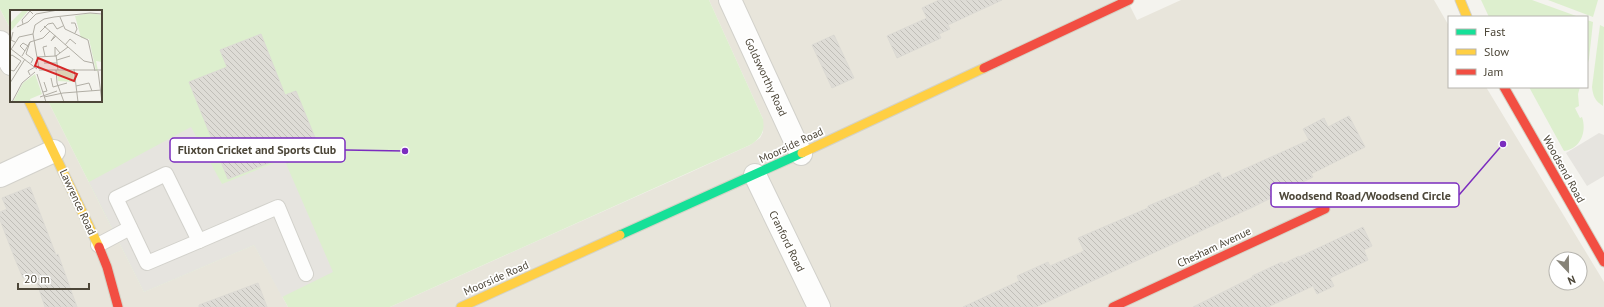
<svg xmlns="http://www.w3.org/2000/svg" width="1604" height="307" font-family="'PT Sans',sans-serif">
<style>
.residential{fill:#e8e5db;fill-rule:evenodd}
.green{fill:#ddefce}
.parking{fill:#e6e4df}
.building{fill:url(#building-back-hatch);stroke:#dcdad4}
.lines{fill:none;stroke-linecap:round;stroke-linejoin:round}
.lane-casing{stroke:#d2d1cb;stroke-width:16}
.street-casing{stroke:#d2d1cb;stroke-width:24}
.fast-casing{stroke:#d4d2c5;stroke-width:11}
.slow-casing{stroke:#d4d2c5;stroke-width:11}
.jam-casing{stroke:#d4d2c5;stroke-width:11}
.lane{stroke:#fdfdfc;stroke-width:14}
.street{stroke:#fdfdfc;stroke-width:22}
.fast{stroke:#16e098;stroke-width:9}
.slow{stroke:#ffcf43;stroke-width:9}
.jam{stroke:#f24e42;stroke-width:9}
.labels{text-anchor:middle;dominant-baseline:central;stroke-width:3.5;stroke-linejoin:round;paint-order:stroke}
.street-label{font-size:11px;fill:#4c4638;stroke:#fff}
.inset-road{fill:none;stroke:#b1aea5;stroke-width:1}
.view{fill:#d62828;fill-opacity:0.15;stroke:#d62828;stroke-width:2}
.inset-edge{fill:none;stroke:#4c4638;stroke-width:2}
.leader{fill:none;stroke:#7b2cbf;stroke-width:1.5}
.callout-dot{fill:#7b2cbf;stroke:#fff;stroke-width:1.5}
.callout{fill:#fff;stroke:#7b2cbf;stroke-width:1.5}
.callout-label{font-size:12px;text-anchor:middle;font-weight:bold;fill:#4c4638}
</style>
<defs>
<pattern id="building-back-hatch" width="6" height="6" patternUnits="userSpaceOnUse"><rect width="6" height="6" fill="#dedcd6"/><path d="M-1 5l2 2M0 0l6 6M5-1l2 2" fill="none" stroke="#c0beb8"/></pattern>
</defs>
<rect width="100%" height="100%" fill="#f4f3ee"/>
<g class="residential">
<path d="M709,0H1127L1137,20L1181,0H1434L1449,26V87H1486L1604,282V307H390L689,173L750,145L760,138L763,132V119ZM1556,259H1580V283H1556Z"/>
<path d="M0,9L11,30V101H48L144,292L254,245L288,307H0Z"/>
</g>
<g class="green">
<path d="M0,0H709L763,119C765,132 761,138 750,145L390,307H288L254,245L144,292L48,101H101V11H11V30L0,9Z"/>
<path d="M1481,0H1532L1579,17H1489Z"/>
<path d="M1548,0H1598L1593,17Z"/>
<path d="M1587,20L1593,22L1589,59L1587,66Z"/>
<path d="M1600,25L1604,27L1603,106C1595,101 1593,96 1592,87Z"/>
<path d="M1529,87H1580L1578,94L1579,106L1575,108L1580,118L1582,117C1587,131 1581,149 1564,151Z"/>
</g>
<g class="parking">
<path d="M191,127L222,184L284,159L333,272L282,297L254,245L144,292L89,182Z"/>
<path d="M1599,133L1604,135V176L1587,186L1566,153Z"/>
</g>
<g class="building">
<path d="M939,0H1002L948,25L950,29L939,34L941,38L897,58L887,36L927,18L922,8Z"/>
<path d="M261,34L285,95L296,91L320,150L287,163L284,157L228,179L189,82L227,67L220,50Z"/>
<path d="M834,35L854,78L832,88L812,45Z"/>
<path d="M1349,116L1365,147L1311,174L1313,177L1253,207L1036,307H963L1019,281L1017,276L1048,262L1050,266L1084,251L1078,238L1148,208V206L1200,184L1199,182L1219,172L1222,179L1309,140L1303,129L1324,118L1328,127Z"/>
<path d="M30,187L56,255L58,254L77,307H45L34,274L23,278L15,259L0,220V212L7,209L2,198Z"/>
<path d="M1363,227L1372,246L1364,250L1368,260L1330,278L1334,286L1317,294L1313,286L1268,307H1193L1253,277L1252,276L1282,262L1283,264L1299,256V257Z"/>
<path d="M258,283L267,307H199V305Z"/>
</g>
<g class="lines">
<g class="lane-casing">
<g id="lane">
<path d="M166,174L199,241L147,263L116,198Z"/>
<path d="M199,241L278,207L306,274"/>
<path d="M98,245L130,228"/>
</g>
</g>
<g class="street-casing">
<g id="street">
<path d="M730,0L801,154"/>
<path d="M0,42L11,64"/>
<path d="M755,175L819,307"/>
<path d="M0,176L54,151"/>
</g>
</g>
<g class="fast-casing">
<path id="fast" d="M620,235L802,153"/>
</g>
<g class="slow-casing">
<g id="slow">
<path d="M1460,0L1467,17"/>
<path d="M29,101L99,247"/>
<path d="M802,153L984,68"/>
<path d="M461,307L620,235"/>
</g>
</g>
<g class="jam-casing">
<g id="jam">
<path d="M984,68L1129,0"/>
<path d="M1504,87L1604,262"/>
<path d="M99,247L107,267L118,307"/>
<path d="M1113,307L1325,209"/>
</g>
</g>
<use href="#lane" class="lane"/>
<use href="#street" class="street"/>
<use href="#fast" class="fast"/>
<use href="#slow" class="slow"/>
<use href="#jam" class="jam"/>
</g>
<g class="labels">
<g class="street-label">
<text transform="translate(766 77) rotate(65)">Goldsworthy Road</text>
<text transform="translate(791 145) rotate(-25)">Moorside Road</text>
<text transform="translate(1564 169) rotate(61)">Woodsend Road</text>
<text transform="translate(78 202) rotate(65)">Lawrence Road</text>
<text transform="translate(787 241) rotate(64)">Cranford Road</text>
<text transform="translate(1214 247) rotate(-25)">Chesham Avenue</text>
<text transform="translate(496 278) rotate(-24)">Moorside Road</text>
</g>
</g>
<g transform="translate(10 10)">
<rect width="92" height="92" fill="#f4f3ee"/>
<path d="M13,0L18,1L0,22V13ZM80,3L92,5V52L86,51L88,61H86L79,29L71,28L65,6ZM60,60L63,63L64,72L48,71L47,61ZM25,64L32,84L20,89L21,92H3L13,73Z" fill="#ddefce"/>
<path class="inset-road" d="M50,7L55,19L78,30L85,61M61,13H65L67,19L65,23M13,14L12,10L20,1L23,4M34,16L74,51L83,53M7,17L18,12L26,4L48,0M3,22L1,30L5,32M30,22L38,14L43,13L47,19L53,16M45,25L41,31L46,26M20,32L16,44L23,49L21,53M55,35L60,29L66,34M1,39L27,59M0,41L9,27L23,24M15,41L10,36L13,33L18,36M46,45L48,60M0,46L2,45L11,51L4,61L0,60M12,46L20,32L33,28L40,21M35,46L33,37L37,36M45,46V37L50,43M27,47L46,46L58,37M47,50L60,46M34,53H47M29,59L23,24L25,15L34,9L44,7L80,3L92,4M64,59L68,92M29,60H92M46,60L47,73L54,92M88,61L92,92M27,64L36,92M20,65L18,61L25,57M41,68L43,77L57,73M0,73L15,49M66,76L79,73L82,81M33,82L37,81L34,72M53,83L92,80M30,87L47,81M34,87L53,83M2,92L12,73L25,62"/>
<path class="view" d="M28,48L67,64L64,71L25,56Z"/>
<rect width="92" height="92" class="inset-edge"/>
</g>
<path class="leader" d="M405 151L345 150M1503 144L1459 195"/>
<g class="callout-dot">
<circle cx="405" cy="151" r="4"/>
<circle cx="1503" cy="144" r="4"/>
</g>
<g class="callout">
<rect x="170" y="138" width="175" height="24" rx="4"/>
<rect x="1271" y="183" width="188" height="24" rx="4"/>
</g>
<g class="callout-label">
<text x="257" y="154">Flixton Cricket and Sports Club</text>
<text x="1365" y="200">Woodsend Road/Woodsend Circle</text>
</g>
<rect x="1448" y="16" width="140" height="72" fill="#ffffff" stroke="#b7b5af"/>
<rect x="1456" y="29" width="20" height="6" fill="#16e098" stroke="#b7b5af"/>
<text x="1484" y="36" font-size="12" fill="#4c4638">Fast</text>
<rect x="1456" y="49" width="20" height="6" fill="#ffcf43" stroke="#b7b5af"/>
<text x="1484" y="56" font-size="12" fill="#4c4638">Slow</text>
<rect x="1456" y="69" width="20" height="6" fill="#f24e42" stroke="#b7b5af"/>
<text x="1484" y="76" font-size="12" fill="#4c4638">Jam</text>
<g transform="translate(1568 271) rotate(158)"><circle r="19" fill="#ffffff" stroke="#b7b5af"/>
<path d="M0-3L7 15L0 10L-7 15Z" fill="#878378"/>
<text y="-6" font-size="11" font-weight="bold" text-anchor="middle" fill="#4c4638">N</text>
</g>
<path d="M18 283v6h71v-6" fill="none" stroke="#4c4638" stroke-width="2"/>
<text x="24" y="283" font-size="12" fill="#4c4638" stroke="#ffffff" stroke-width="3" paint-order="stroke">20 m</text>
</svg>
